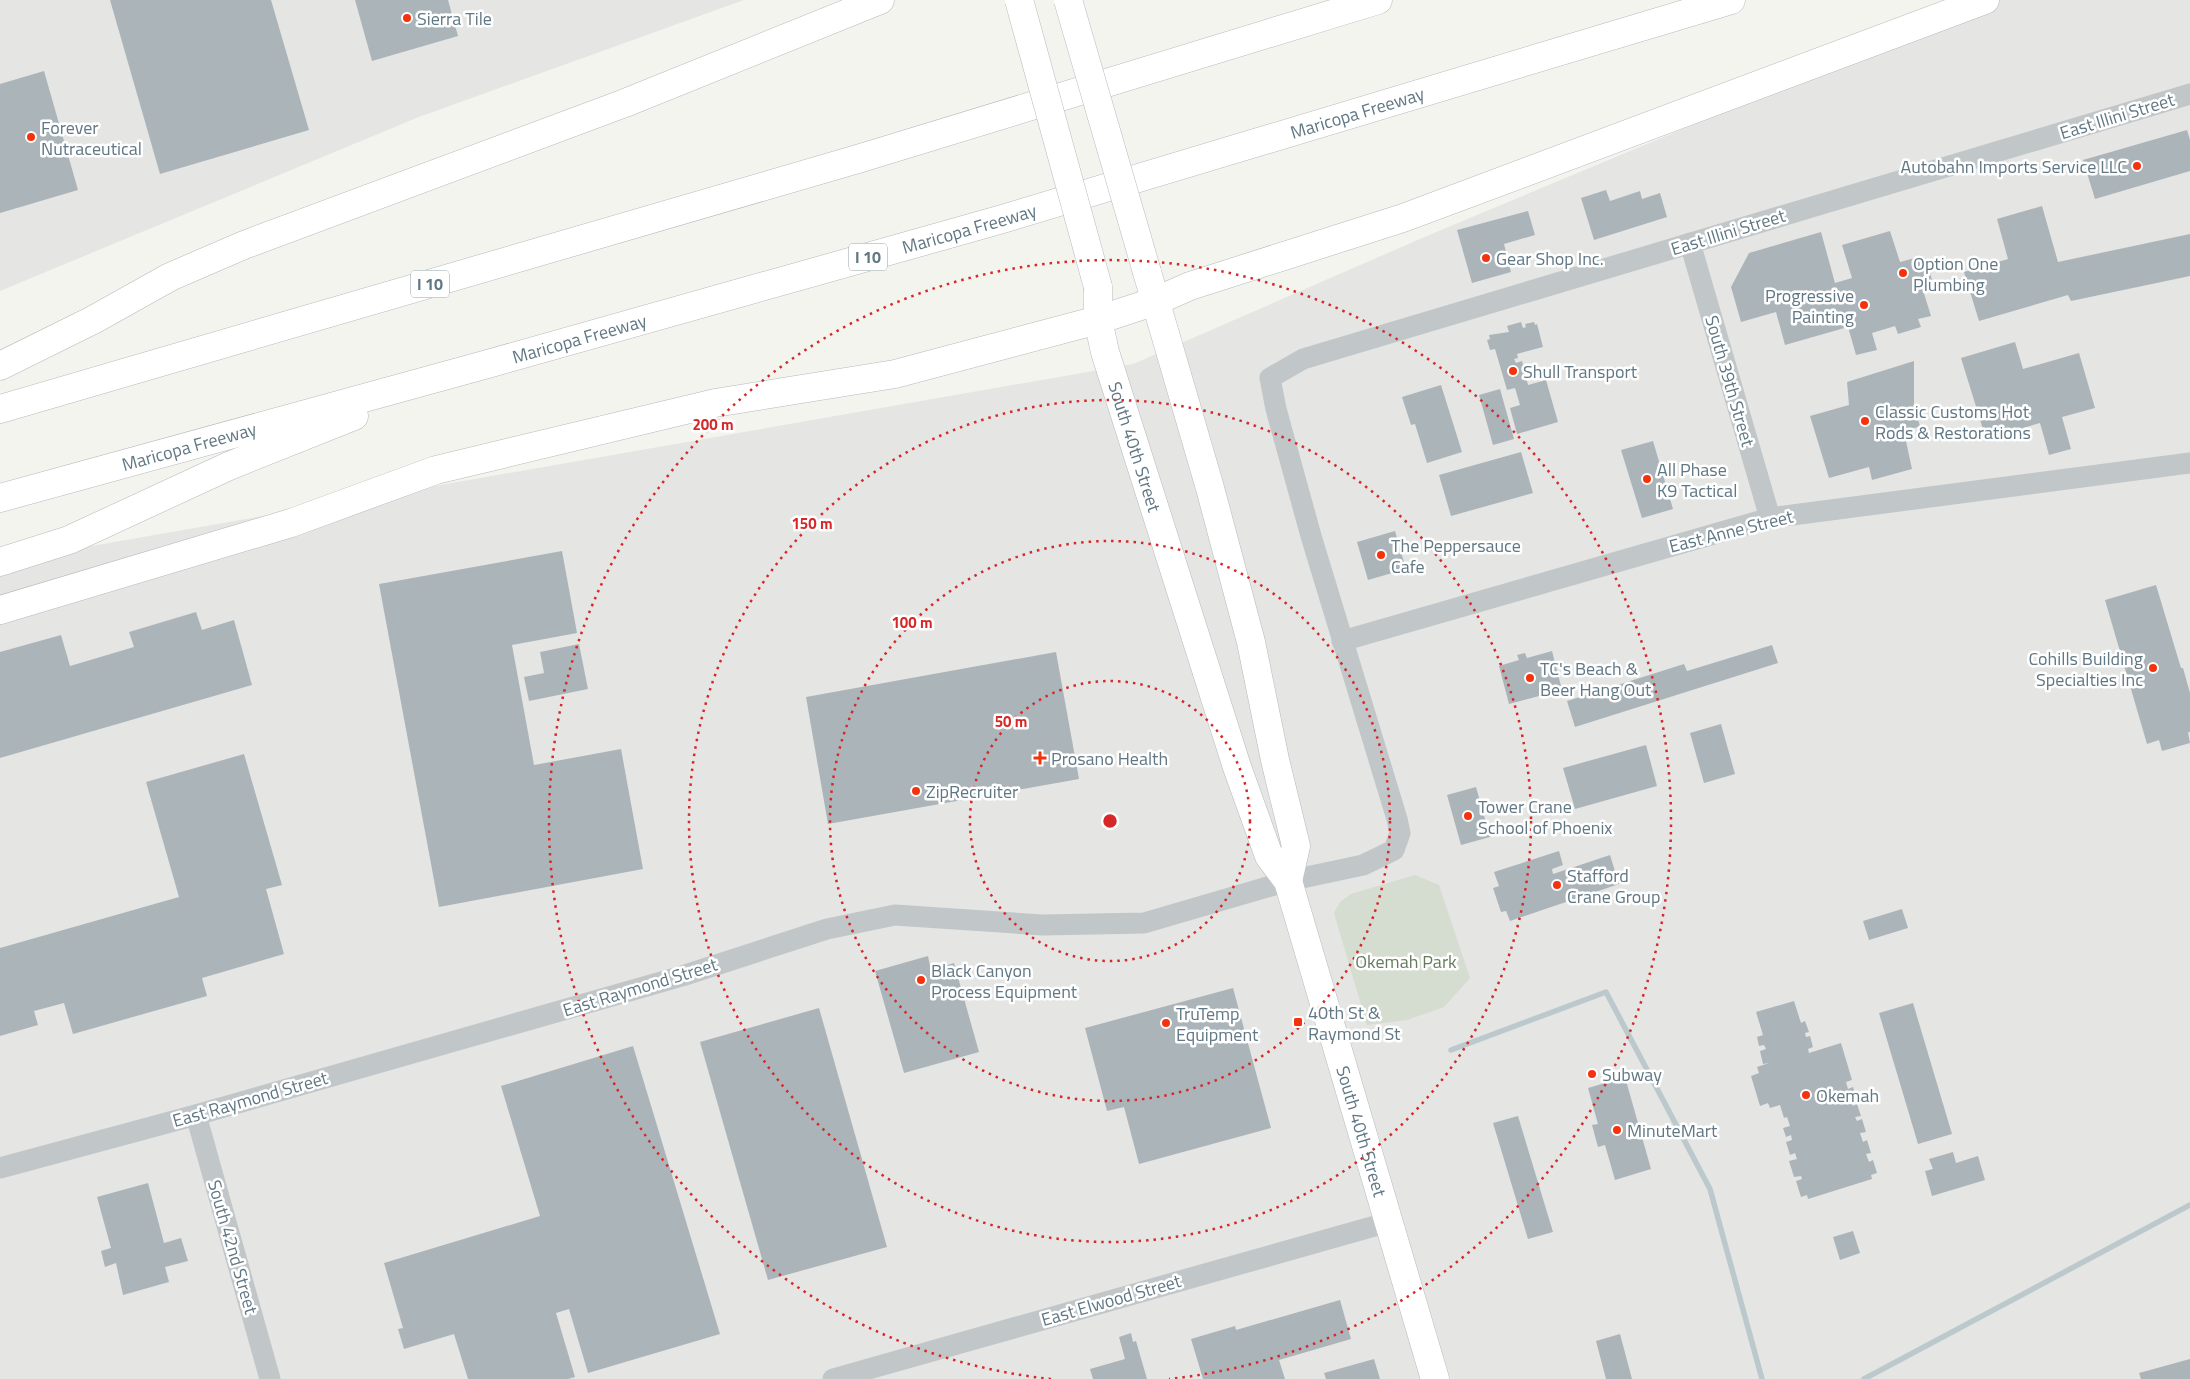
<svg xmlns="http://www.w3.org/2000/svg" width="2190" height="1379" font-family="'Titillium Web',sans-serif">
<style>
.built{fill:#e5e5e3}
.green{fill:#d5dcd0}
.lines{fill:none;stroke-linecap:round;stroke-linejoin:round}
.stream{stroke:#bbc9cd;stroke-width:5.5}
.building{fill:#abb5b9}
.secondary-casing{stroke:#b5bbbf;stroke-width:29}
.motorway-casing{stroke:#b5b9bc;stroke-width:29}
.minor{stroke:#c1c6c9;stroke-width:21}
.secondary{stroke:#fff;stroke-width:28}
.motorway{stroke:#fff;stroke-width:28}
.secondary-bridge-casing{stroke:#b5bbbf;stroke-width:29;stroke-linecap:butt}
.secondary-bridge{stroke:#fff;stroke-width:28}
.ring{fill:none;stroke:#d62828;stroke-width:2.5;stroke-dasharray:2.5 5}
.poi-dot{fill:#f5320e;stroke:#fff;stroke-width:2}
.labels{text-anchor:middle;dominant-baseline:central;stroke-width:5;stroke-linejoin:round;paint-order:stroke}
.shield{fill:#fff;stroke:#90a0a9;stroke-width:1}
.shield-label{font-size:16px;font-weight:bold;fill:#607784}
.poi-label{font-size:18px;fill:#607784;stroke:#fff;text-anchor:start}
.street-label{font-size:18px;fill:#607784;stroke:#fff}
.park-label{font-size:18px;fill:#677a5f;stroke:#fff}
.centre{fill:#d62828;stroke:#fff;stroke-width:2.5}
.ring-label{font-size:15px;text-anchor:middle;font-weight:bold;fill:#d62828;stroke:#fff;stroke-width:5;stroke-linejoin:round;paint-order:stroke}
</style>
<rect width="100%" height="100%" fill="#f4f4ef"/>
<g class="built">
<path d="M0,0H744L419,117L0,291Z"/>
<path d="M1992,0H2190V1379H0V562L1133,364L1429,235Z"/>
</g>
<path class="green" d="M1415,875L1439,885L1470,978L1444,1007L1407,1020L1367,1025L1334,913L1340,902L1351,894Z"/>
<g class="lines">
<g class="stream">
<path d="M1451,1050L1606,992L1710,1189L1762,1379"/>
<path d="M1864,1379L2190,1205"/>
</g>
</g>
<g class="building">
<path d="M110,0H271L309,130L160,174Z"/>
<path d="M355,0H448L458,36L372,61Z"/>
<path d="M44,71L78,190L0,213V84Z"/>
<path d="M2187,130L2190,140V171L2095,199L2083,160Z"/>
<path d="M1606,190L1610,201L1640,191L1642,199L1660,193L1667,217L1594,240L1581,198Z"/>
<path d="M2042,206L2058,262L2190,234V276L2071,301L2068,295L1979,321L1964,272L2008,259L1997,219Z"/>
<path d="M1528,211L1535,235L1504,244L1511,272L1472,283L1457,230Z"/>
<path d="M1890,231L1900,262L1915,258L1916,261L1926,258L1933,284L1922,287L1931,316L1918,319L1921,327L1898,334L1895,326L1872,333L1877,350L1856,355L1848,327L1785,345L1776,312L1741,322L1731,287L1749,253L1821,232L1835,283L1852,278L1842,245Z"/>
<path d="M1521,322L1523,328L1526,327L1525,324L1534,322L1535,325L1537,324L1543,347L1517,354L1518,358L1514,359L1516,363L1522,361L1528,385L1546,380L1558,422L1517,434L1510,408L1520,405L1515,388L1507,390L1495,349L1490,350L1487,340L1490,339L1489,335L1509,332L1507,326Z"/>
<path d="M2015,342L2023,369L2079,353L2095,408L2062,417L2071,449L2049,455L2040,423L1986,439L1961,358Z"/>
<path d="M1914,361V406L1920,426L1904,432L1912,469L1872,480L1869,467L1829,478L1810,416L1849,405L1847,382Z"/>
<path d="M1441,385L1462,452L1427,463L1415,424L1411,425L1402,397Z"/>
<path d="M1500,389L1514,439L1493,445L1479,395Z"/>
<path d="M1653,441L1673,509L1642,518L1621,450Z"/>
<path d="M1521,452L1533,493L1451,516L1439,475Z"/>
<path d="M1395,531L1406,569L1368,580L1357,542Z"/>
<path d="M562,551L577,633L512,645L534,765L621,749L643,869L439,907L379,584Z"/>
<path d="M2156,585L2181,668H2183L2190,693V732H2188L2190,743L2162,751L2159,740L2147,744L2105,600Z"/>
<path d="M196,612L202,630L234,620L252,685L0,758V652L61,635L70,666L134,647L129,632Z"/>
<path d="M579,644L588,689L529,701L524,677L544,673L540,652Z"/>
<path d="M1772,645L1778,663L1575,727L1567,701L1684,664L1687,671Z"/>
<path d="M1552,651L1562,690L1509,704L1499,666L1519,660L1517,655L1525,653L1527,658Z"/>
<path d="M1056,652L1079,779L828,824L806,697Z"/>
<path d="M1721,724L1735,774L1704,783L1690,733Z"/>
<path d="M1646,745L1657,786L1575,809L1563,768Z"/>
<path d="M244,754L282,885L266,889L284,954L202,978L207,996L73,1034L64,1003L34,1011L38,1025L0,1036V948L179,897L146,782Z"/>
<path d="M1476,787L1490,837L1461,845L1447,795Z"/>
<path d="M1559,851L1563,865L1552,869L1553,874L1610,855L1619,884L1510,921L1506,911L1501,912L1493,888L1499,886L1494,872Z"/>
<path d="M1902,909L1908,928L1869,940L1863,921Z"/>
<path d="M928,956L931,970L954,963L979,1052L904,1073L875,971Z"/>
<path d="M1233,988L1271,1128L1139,1164L1124,1107L1107,1111L1085,1028Z"/>
<path d="M1794,1001L1801,1023L1805,1021L1809,1032L1805,1033L1806,1037L1810,1036L1813,1047L1808,1049L1809,1053L1841,1043L1852,1080L1846,1082L1848,1089L1853,1087L1857,1101L1852,1102L1853,1106L1857,1104L1861,1116L1855,1117L1857,1121L1862,1119L1866,1132L1860,1133L1863,1142L1867,1140L1871,1153L1866,1154L1869,1162L1873,1160L1877,1173L1871,1175L1872,1179L1808,1199L1807,1195L1801,1197L1796,1181L1802,1179L1801,1176L1794,1177L1789,1161L1797,1159L1795,1153L1790,1155L1786,1142L1792,1140L1791,1135L1786,1137L1783,1128L1790,1126L1787,1117L1784,1118L1780,1105L1770,1108L1768,1103L1760,1106L1751,1076L1759,1073L1757,1067L1769,1063L1763,1064L1760,1051L1766,1049L1764,1045L1759,1046L1757,1037L1763,1035L1756,1012Z"/>
<path d="M1913,1003L1952,1134L1918,1144L1879,1013Z"/>
<path d="M819,1008L887,1247L768,1280L700,1042Z"/>
<path d="M633,1046L720,1334L588,1373L569,1309L556,1313L575,1377L568,1379H468L454,1334L404,1349L398,1329L403,1328L384,1263L540,1216L501,1086Z"/>
<path d="M1625,1077L1651,1169L1615,1180L1605,1145L1598,1147L1592,1125L1598,1124L1588,1088Z"/>
<path d="M1518,1116L1553,1232L1528,1239L1493,1123Z"/>
<path d="M1953,1152L1956,1163L1978,1156L1985,1180L1932,1196L1925,1171L1933,1169L1929,1159Z"/>
<path d="M148,1183L164,1243L181,1238L188,1261L165,1267L169,1282L123,1295L116,1263L105,1267L101,1251L111,1248L97,1197Z"/>
<path d="M1853,1231L1860,1253L1840,1260L1833,1237Z"/>
<path d="M1340,1300L1351,1339L1279,1360L1285,1379H1203L1191,1339L1235,1326L1236,1330Z"/>
<path d="M1131,1333L1133,1342L1136,1341L1147,1379H1093L1090,1369L1125,1359L1119,1337Z"/>
<path d="M1620,1334L1632,1379H1606L1596,1341Z"/>
<path d="M1374,1359L1380,1379H1326L1324,1373Z"/>
<path d="M2190,1359V1379H2141L2139,1373Z"/>
</g>
<g class="lines">
<g class="secondary-casing">
<g id="secondary">
<path d="M1147,272L1210,488L1251,642L1275,760L1296,846L1288,881"/>
<path id="s1" d="M1098,287V320L1105,352L1237,767L1269,856L1288,881L1435,1379"/>
</g>
</g>
<g class="motorway-casing">
<g id="motorway">
<path d="M0,366L93,320L170,277L244,245L625,103L880,0"/>
<path d="M0,409L861,158L1378,0"/>
<path id="s2" d="M0,498L484,365L999,220L1731,0"/>
<path d="M0,562L69,540L229,466L354,416"/>
<path d="M0,610L291,523L436,470L715,403L895,374L1098,320L1156,301L1190,286L1403,218L1985,0"/>
</g>
</g>
<g class="minor">
<path d="M1690,243L1770,518"/>
<path d="M1342,641L1770,518L2190,463"/>
<path d="M196,1115L270,1379"/>
<path d="M0,1168L196,1115L682,976L827,929L895,915L1043,925L1144,923L1288,881L1363,865L1394,850L1400,833L1397,819L1311,536L1276,409L1270,378L1303,359L2190,94"/>
<path d="M833,1379L1389,1222"/>
</g>
<use href="#secondary" class="secondary"/>
<use href="#motorway" class="motorway"/>
<g class="secondary-bridge-casing">
<g id="secondary-bridge">
<path d="M1019,0L1098,287"/>
<path d="M1068,0L1147,272"/>
</g>
</g>
<use href="#secondary-bridge" class="secondary-bridge"/>
</g>
<g class="ring">
<circle cx="1110" cy="821" r="140"/>
<circle cx="1110" cy="821" r="280"/>
<circle cx="1110" cy="821" r="421"/>
<path d="M1051 1379A561 561 0 1 1 1169 1379"/>
</g>
<g class="poi-dot">
<circle cx="407" cy="18" r="5"/>
<circle cx="31" cy="137" r="5"/>
<circle cx="2137" cy="166" r="5"/>
<circle cx="1486" cy="258" r="5"/>
<circle cx="1903" cy="273" r="5"/>
<circle cx="1864" cy="305" r="5"/>
<circle cx="1513" cy="371" r="5"/>
<circle cx="1865" cy="421" r="5"/>
<circle cx="1647" cy="479" r="5"/>
<circle cx="1381" cy="555" r="5"/>
<circle cx="2153" cy="668" r="5"/>
<circle cx="1530" cy="678" r="5"/>
<path d="M1037.5 750.5h5v5h5v5h-5v5h-5v-5h-5v-5h5z"/>
<circle cx="916" cy="791" r="5"/>
<circle cx="1468" cy="816" r="5"/>
<circle cx="1557" cy="885" r="5"/>
<circle cx="921" cy="980" r="5"/>
<rect x="1293" y="1017" width="10" height="10" rx="2.5"/>
<circle cx="1166" cy="1023" r="5"/>
<circle cx="1592" cy="1074" r="5"/>
<circle cx="1806" cy="1095" r="5"/>
<circle cx="1617" cy="1130" r="5"/>
</g>
<g class="labels">
<g class="shield">
<rect x="849" y="243.5" width="38" height="27" rx="4"/>
<rect x="411" y="270.5" width="38" height="27" rx="4"/>
</g>
<g class="shield-label">
<text x="868" y="257">I 10</text>
<text x="430" y="284">I 10</text>
</g>
<g class="poi-label">
<text x="417" y="18">Sierra Tile</text>
<text x="41" y="127">Forever<tspan x="41" dy="21">Nutraceutical</tspan></text>
<text x="2127" y="166" text-anchor="end">Autobahn Imports Service LLC</text>
<text x="1496" y="258">Gear Shop Inc.</text>
<text x="1913" y="263">Option One<tspan x="1913" dy="21">Plumbing</tspan></text>
<text x="1854" y="295" text-anchor="end">Progressive<tspan x="1854" dy="21">Painting</tspan></text>
<text x="1523" y="371">Shull Transport</text>
<text x="1875" y="411">Classic Customs Hot<tspan x="1875" dy="21">Rods &amp; Restorations</tspan></text>
<text x="1657" y="469">All Phase<tspan x="1657" dy="21">K9 Tactical</tspan></text>
<text x="1391" y="545">The Peppersauce<tspan x="1391" dy="21">Cafe</tspan></text>
<text x="2143" y="658" text-anchor="end">Cohills Building<tspan x="2143" dy="21">Specialties Inc</tspan></text>
<text x="1540" y="668">TC's Beach &amp;<tspan x="1540" dy="21">Beer Hang Out</tspan></text>
<text x="1051" y="758">Prosano Health</text>
<text x="926" y="791">ZipRecruiter</text>
<text x="1478" y="806">Tower Crane<tspan x="1478" dy="21">School of Phoenix</tspan></text>
<text x="1567" y="875">Stafford<tspan x="1567" dy="21">Crane Group</tspan></text>
<text x="931" y="970">Black Canyon<tspan x="931" dy="21">Process Equipment</tspan></text>
<text x="1308" y="1012">40th St &amp;<tspan x="1308" dy="21">Raymond St</tspan></text>
<text x="1176" y="1013">TruTemp<tspan x="1176" dy="21">Equipment</tspan></text>
<text x="1602" y="1074">Subway</text>
<text x="1816" y="1095">Okemah</text>
<text x="1627" y="1130">MinuteMart</text>
</g>
<g class="street-label">
<text stroke="none"><textPath href="#s2" startOffset="1411">Maricopa Freeway</textPath></text>
<text transform="translate(2117 116) rotate(-17)">East Illini Street</text>
<text stroke="none"><textPath href="#s2" startOffset="1006">Maricopa Freeway</textPath></text>
<text transform="translate(1728 232) rotate(-17)">East Illini Street</text>
<text stroke="none"><textPath href="#s2" startOffset="601">Maricopa Freeway</textPath></text>
<text transform="translate(1730 381) rotate(74)">South 39th Street</text>
<text stroke="none"><textPath href="#s2" startOffset="196">Maricopa Freeway</textPath></text>
<text stroke="none"><textPath href="#s1" startOffset="165">South 40th Street</textPath></text>
<text transform="translate(1731 531) rotate(-14)">East Anne Street</text>
<text transform="translate(640 987) rotate(-17)">East Raymond Street</text>
<text transform="translate(250 1099) rotate(-16)">East Raymond Street</text>
<text stroke="none"><textPath href="#s1" startOffset="888">South 40th Street</textPath></text>
<text transform="translate(233 1247) rotate(74)">South 42nd Street</text>
<text transform="translate(1111 1300) rotate(-16)">East Elwood Street</text>
</g>
<g class="park-label">
<text x="1406" y="961">Okemah Park</text>
</g>
</g>
<circle cx="1110" cy="821" r="8" class="centre"/>
<g class="ring-label">
<text x="713" y="430">200 m</text>
<text x="812" y="529">150 m</text>
<text x="912" y="628">100 m</text>
<text x="1011" y="727">50 m</text>
</g>
</svg>
